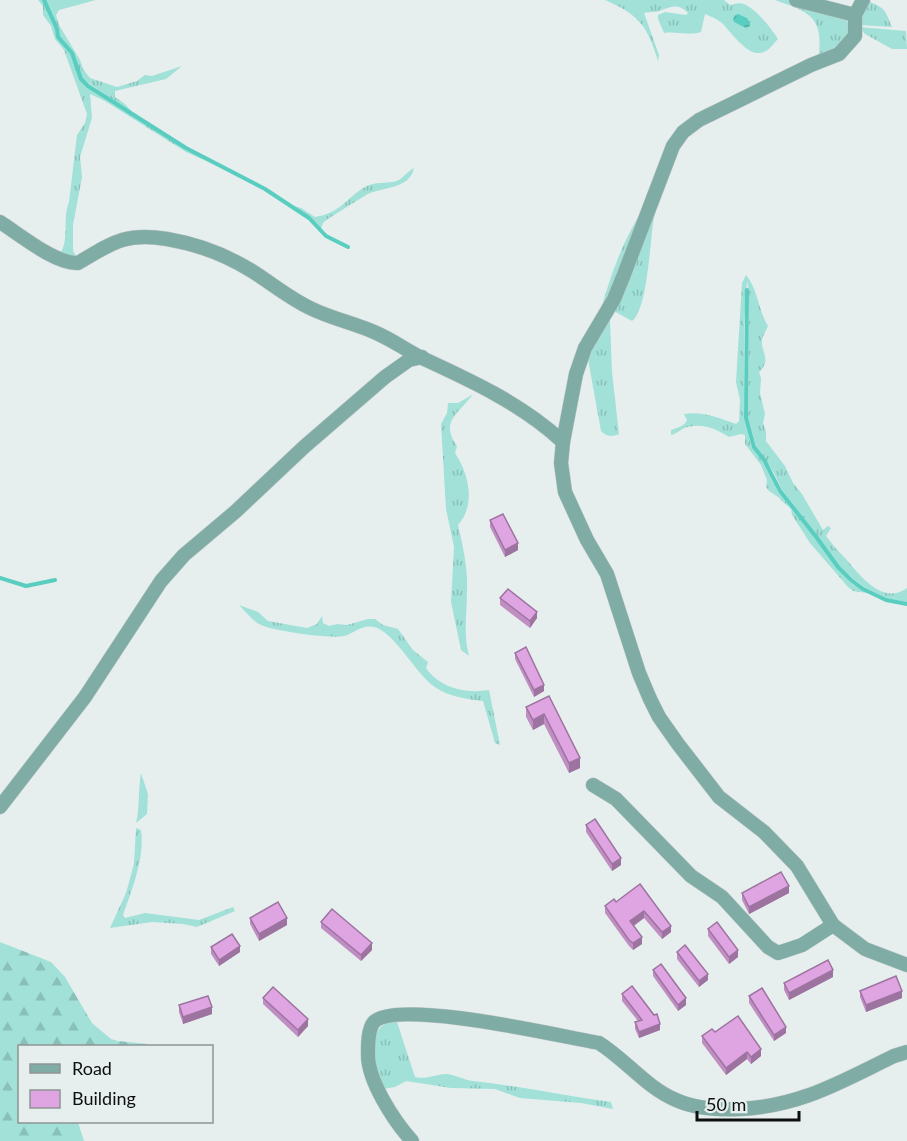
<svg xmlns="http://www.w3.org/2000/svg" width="907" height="1141" font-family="Lato,sans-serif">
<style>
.grass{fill:url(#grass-tufts)}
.forest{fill:url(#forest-firs)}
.water{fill:url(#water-ripples)}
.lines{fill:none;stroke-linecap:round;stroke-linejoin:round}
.stream{stroke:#59cdc0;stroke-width:4}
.street-casing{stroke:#c3cbca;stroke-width:15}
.street{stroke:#80aca6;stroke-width:14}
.wall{fill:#c08ec3}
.shaded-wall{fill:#9c749f}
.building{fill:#dfa5e3;stroke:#9c749f;stroke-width:1.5}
</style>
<defs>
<pattern id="grass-tufts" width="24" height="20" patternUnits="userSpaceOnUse" patternTransform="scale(1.5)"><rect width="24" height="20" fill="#a1e1d8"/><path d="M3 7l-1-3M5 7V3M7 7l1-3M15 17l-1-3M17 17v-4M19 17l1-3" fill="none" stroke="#89c0b8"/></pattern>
<pattern id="forest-firs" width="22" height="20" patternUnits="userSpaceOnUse" patternTransform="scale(1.5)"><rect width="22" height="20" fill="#a1e1d8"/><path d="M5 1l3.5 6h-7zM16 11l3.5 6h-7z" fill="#89c0b8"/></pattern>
<pattern id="water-ripples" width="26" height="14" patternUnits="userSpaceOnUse" patternTransform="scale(1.5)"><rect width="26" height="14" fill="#59cdc0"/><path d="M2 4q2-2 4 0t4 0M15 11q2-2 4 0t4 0" fill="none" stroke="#4cafa4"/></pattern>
</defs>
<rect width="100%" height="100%" fill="#e6efee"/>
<g class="grass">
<path d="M38,0H43L56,29L57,37L72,54L80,79L88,86L186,149L233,173L186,152L105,101L90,94L92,118L80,157L82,177L73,225V249L74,253L79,258L60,254C70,238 62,219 69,202L77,135L85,123L87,114L64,50L55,39L51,26L43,15V6Z"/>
<path d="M45,0H96L59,10L56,15L59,25L80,60L83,69L90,78L117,87L137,81L145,75L152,76L182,66L166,79L115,91V97L125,104L134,114L81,78L73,53L59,37L57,29Z"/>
<path d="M605,0H724L730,5C734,4 739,2 744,4C756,9 771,28 778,39C773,44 768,53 759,53C747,55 730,31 722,23C717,19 710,16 705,14L701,32C689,36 676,31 664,33L658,19V15L665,12L686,15L688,13C676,0 667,10 654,12C651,12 647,12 644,13L659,55L658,61C647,25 639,15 605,0Z"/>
<path d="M775,0H790L845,18L852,29L836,50L819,55C823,15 808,12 775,0Z"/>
<path d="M867,0C885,10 883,5 892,27L859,25Z"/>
<path d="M859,27L906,31L907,49H892L865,34Z"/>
<path d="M721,111C707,120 692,128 682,142C671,160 656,203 653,224C650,244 647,311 632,321L610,309L625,278L674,147C687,130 702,121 721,111Z"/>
<path d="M414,168C410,189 383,187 368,194C364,196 326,220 324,222C322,224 321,228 321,231L316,223L290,205L301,208L315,217C342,213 346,197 367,186C377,181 392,184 399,180C405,176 408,171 414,168Z"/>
<path d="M649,201L612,296L599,317C609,278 625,233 649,201Z"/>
<path d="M746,275C758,289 758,310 768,326C766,331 763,335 762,340C761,353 772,360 759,372L761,378L760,393L765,414L763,423L766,432V441L785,466L793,483L802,494L823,530L828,526L831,528L826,536C832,544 838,551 845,558C860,575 882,606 907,588V602L886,598L864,587L852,578L839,565L782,490L774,473L756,446L748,418L749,291L747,281L744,326V418L752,447L762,461L778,492L816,539L837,568L849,581L867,593L853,591L848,587L810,543L792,515L791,509L778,497L769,491L766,487L767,480L761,465L745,444V435L741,434L729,437C716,429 704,423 688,427C682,428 677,434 671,435V430C677,428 685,426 687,420L684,414C702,411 719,418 736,424L739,421L740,400L736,382L742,283Z"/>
<path d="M606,317L610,321L612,372L619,434C612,437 607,437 601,431L586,348Z"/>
<path d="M472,395C460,413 439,421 457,446L455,453C469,474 476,505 458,525C463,547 468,568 467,590C467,614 463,633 469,656L461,650L451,602L454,547L446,509L441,424L447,413L448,403H458Z"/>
<path d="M239,605L258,612L268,621L307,628L317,624L322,616L323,623L329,626L337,624L347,625L368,619H375L383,625L398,629L413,650L428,662L426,668C440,688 466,694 489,690L500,745L495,743L483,701C467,699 449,697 435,687C415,674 395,632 374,627C363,624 354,633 344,636C331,639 271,631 259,624C252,620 245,611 239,605Z"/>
<path d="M141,773L148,794L147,814L136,823C140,807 138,789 141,773Z"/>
<path d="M136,828L141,830C145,858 132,889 123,915L125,918L145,913L199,920L233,907L235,911L197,927L183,924L152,922L110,928L126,893L134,864Z"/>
<path d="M396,1019L415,1077C428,1080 435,1074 447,1074C456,1075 464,1080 473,1081C519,1086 565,1096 611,1102L613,1109L581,1103L520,1098L495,1089L451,1088L406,1081L395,1087L383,1089C377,1071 366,1045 380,1028C383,1024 391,1021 396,1019Z"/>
</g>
<path class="forest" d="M0,942L51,962L65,977L92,1023L111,1039L118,1041L148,1044L145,1046H20V1122H78L84,1141H0Z"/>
<path class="water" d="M738,14L747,18L750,23V26L746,28L734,22L733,19L735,15Z"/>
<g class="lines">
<g class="stream">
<path d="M44,0L57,29L58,37L72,53L81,79L88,86L186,148L265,189L309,218L326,236L348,247"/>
<path d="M747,290L746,418L754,447L764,460L780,491L817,538L838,567L851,580L863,589L886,600L907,604"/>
<path d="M0,578L26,586L55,580"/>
</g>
<g class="street-casing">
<g id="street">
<path d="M796,0L855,15"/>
<path d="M863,0L855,15V36L839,54L811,65L699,120L683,132L673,146L623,277L614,299L585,348L576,374L563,442L561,463L565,492L587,540L607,574L639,673L650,699L659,717L678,744L719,797L764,832L797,866L833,925L865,949L907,965"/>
<path d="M0,222C19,234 55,264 78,263C112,243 125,232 167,239C197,244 226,255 252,271C271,283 289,298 310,308C330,318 353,323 374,332C391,339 406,350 422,358C472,381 522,404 563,442"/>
<path d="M593,785L616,799L691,876L722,897L768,947L778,953L802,945L833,925"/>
<path d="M0,807L85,697L161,581L184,555L235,512L304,447L385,377L409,360L422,357"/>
<path d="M412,1141C394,1121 367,1080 368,1053C368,1044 368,1029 374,1022C397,998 564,1037 599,1043C626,1060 647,1088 676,1100C696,1109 718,1110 740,1109C801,1106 840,1082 894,1056L907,1052"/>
</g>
</g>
<use href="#street" class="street"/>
</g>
<g class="wall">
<path d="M490,520L518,550L505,557L490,527Z"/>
<path d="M500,598L537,618L530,628L500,605Z"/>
<path d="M515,653L544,691L534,697L515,659Z"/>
<path d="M549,696L580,768L569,773L544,724L533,730L526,717V707Z"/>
<path d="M586,825L621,865L612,871L586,832Z"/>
<path d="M640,884L671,932L662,939L644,918L634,926L642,944L633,950L629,946L605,913V906L616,902Z"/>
<path d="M742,893H789L749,914L742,900Z"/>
<path d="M250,918L287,925L259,941L250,924Z"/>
<path d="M321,922L372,950L361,961L321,928Z"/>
<path d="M708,929L738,957L729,964L708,936Z"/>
<path d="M211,947L240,952L219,966L211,954Z"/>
<path d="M677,952L708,980L699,987L677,959Z"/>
<path d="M653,970L686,1005L678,1011L653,976Z"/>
<path d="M833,977L789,1000L784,990V983Z"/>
<path d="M860,991L902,998L866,1012L860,997Z"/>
<path d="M622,994L660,1030L639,1038L635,1029V1022L638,1021L622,1001Z"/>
<path d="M749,996L786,1033L774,1041L749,1003Z"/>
<path d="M263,998L308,1026L298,1037L263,1004Z"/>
<path d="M179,1005L212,1014L183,1024L179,1012Z"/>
<path d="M715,1032L761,1056L751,1064L747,1059L726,1075L702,1043V1036Z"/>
</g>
<g class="shaded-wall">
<path d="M518,543V550L505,557V550Z"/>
<path d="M537,612V618L530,628V621Z"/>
<path d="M544,685V691L534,697V690Z"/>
<path d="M544,714V724L533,730V720Z"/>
<path d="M580,758V768L569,773V763Z"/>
<path d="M621,858V865L612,871V864Z"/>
<path d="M789,886V893L749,914V907Z"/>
<path d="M644,911V918L630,928V921Z"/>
<path d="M287,918V925L259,941V934Z"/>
<path d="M671,926V932L662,939V932Z"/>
<path d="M642,937V944L633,950V943Z"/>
<path d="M372,943V950L361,961V955Z"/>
<path d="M240,946V952L219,966V960Z"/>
<path d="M738,950V957L729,964V957Z"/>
<path d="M833,970V977L789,1000V993Z"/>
<path d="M708,974V980L699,987V981Z"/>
<path d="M902,991V998L866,1012V1005Z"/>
<path d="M686,998V1005L678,1011V1005Z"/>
<path d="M212,1007V1014L183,1024V1017Z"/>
<path d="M308,1019V1026L298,1037V1030Z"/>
<path d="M660,1024V1030L639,1038V1032Z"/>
<path d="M786,1027V1033L774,1041V1035Z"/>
<path d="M761,1049V1056L751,1064V1057Z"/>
<path d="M747,1052V1059L726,1075V1068Z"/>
</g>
<g class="building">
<path d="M503,514L518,543L505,550L490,520Z"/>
<path d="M508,589L537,612L530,621L500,598Z"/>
<path d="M526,647L544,685L534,690L515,653Z"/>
<path d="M549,696L580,758L569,763L544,714L533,720L526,707Z"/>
<path d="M595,819L621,858L612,864L586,825Z"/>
<path d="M781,872L789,886L749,907L742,893Z"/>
<path d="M640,884L671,926L662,932L644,911L630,921L642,937L633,943L629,940L605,906L614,899L616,902Z"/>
<path d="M278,902L287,918L259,934L250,918Z"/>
<path d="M332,909L372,943L361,955L321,922Z"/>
<path d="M717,922L738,950L729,957L708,929Z"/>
<path d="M232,934L240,946L219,960L211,947Z"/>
<path d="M685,945L708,974L699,981L677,952Z"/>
<path d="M828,960L833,970L789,993L784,983Z"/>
<path d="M661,964L686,998L678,1005L653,970Z"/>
<path d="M896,976L902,991L866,1005L860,991Z"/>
<path d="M632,986L654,1015L657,1014L660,1024L639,1032L635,1022L642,1020L622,994Z"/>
<path d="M273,987L308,1019L298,1030L263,998Z"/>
<path d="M762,988L786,1027L774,1035L749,996Z"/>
<path d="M208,996L212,1007L183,1017L179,1005Z"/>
<path d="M738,1016L761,1049L751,1057L747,1052L726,1068L702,1036L712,1029L715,1032Z"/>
</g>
<rect x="18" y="1045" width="195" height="78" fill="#e6efee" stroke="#8f9594" stroke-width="1.5"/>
<rect x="30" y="1064" width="30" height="9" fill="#80aca6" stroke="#8f9594" stroke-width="1.5"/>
<text x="72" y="1075" font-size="18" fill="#0c0f0e">Road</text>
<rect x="30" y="1090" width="30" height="18" fill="#dfa5e3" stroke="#8f9594" stroke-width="1.5"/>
<text x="72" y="1105" font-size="18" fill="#0c0f0e">Building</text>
<path d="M697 1111v9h102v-9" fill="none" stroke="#0c0f0e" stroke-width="3"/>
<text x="706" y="1111" font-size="18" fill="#0c0f0e" stroke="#e6efee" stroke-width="4.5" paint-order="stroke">50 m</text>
</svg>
